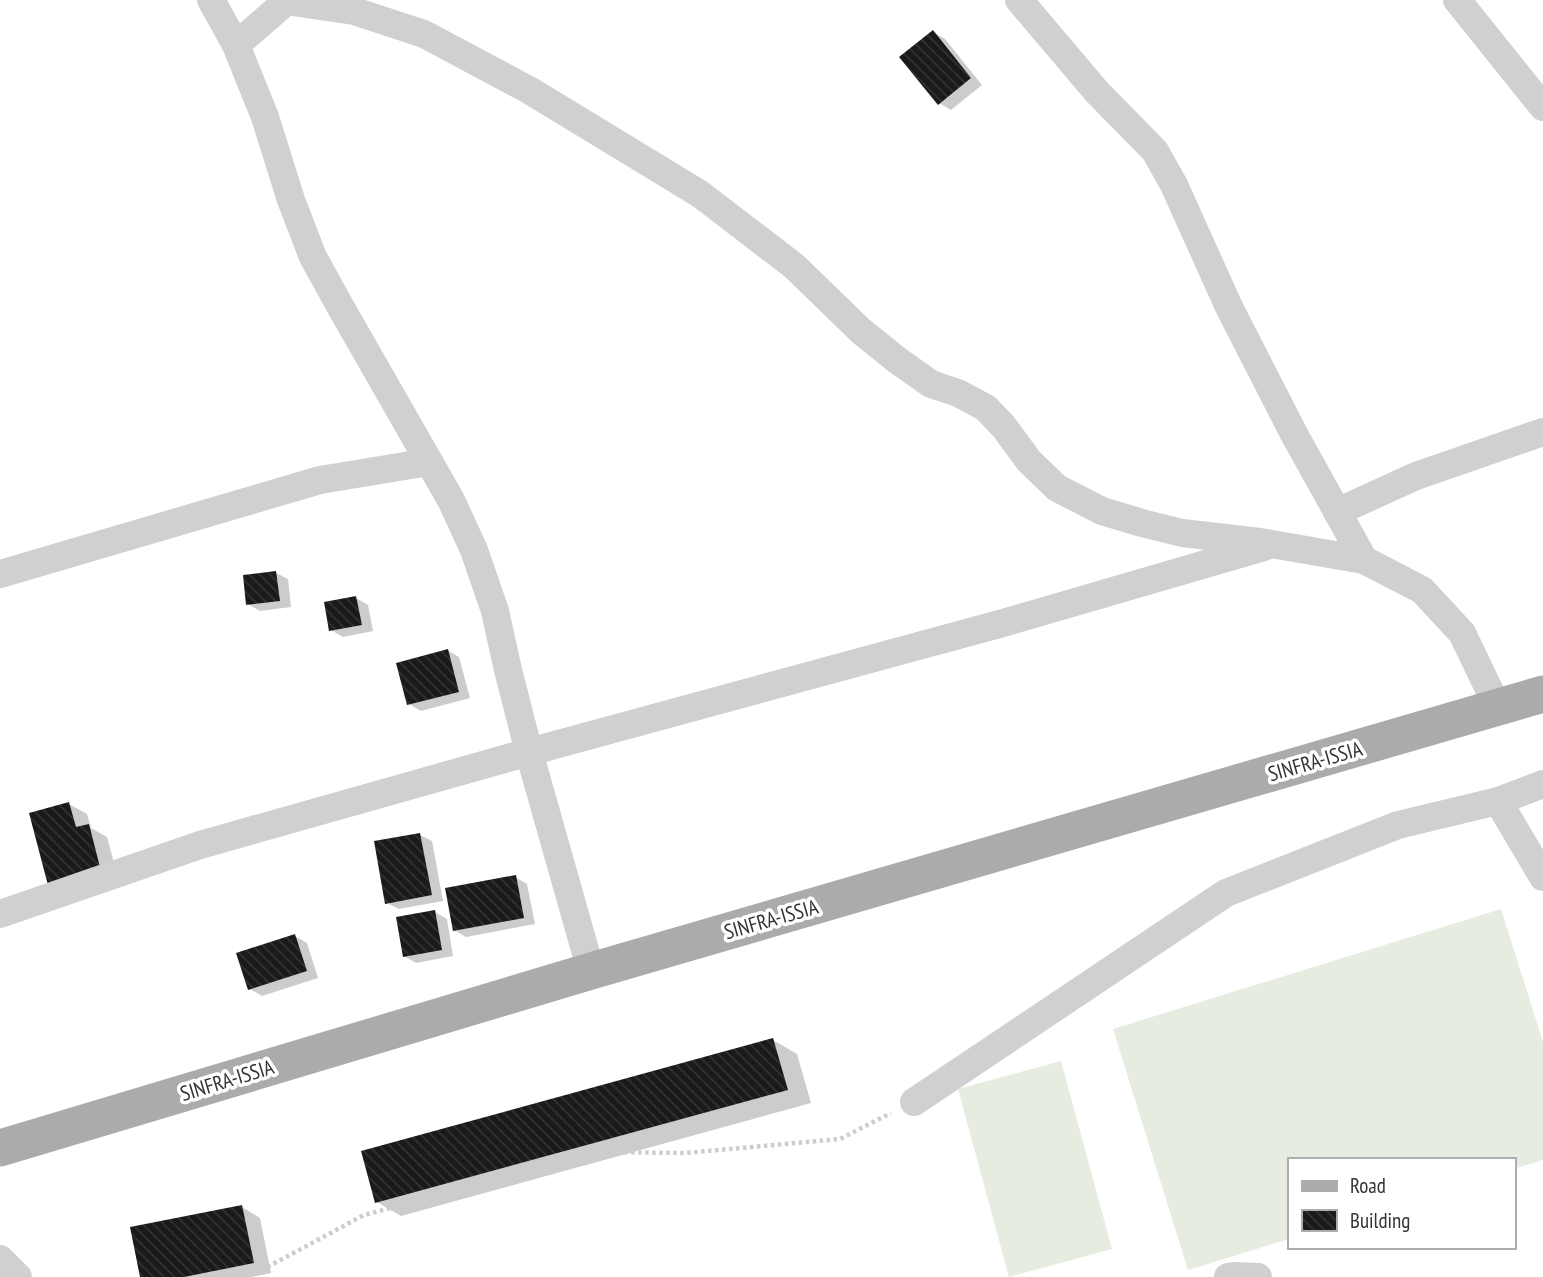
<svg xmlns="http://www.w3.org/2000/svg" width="1543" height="1277" font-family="'PT Sans Narrow',sans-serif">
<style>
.grass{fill:#e6ecdf}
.shadow{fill:#0003}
.building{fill:url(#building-back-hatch)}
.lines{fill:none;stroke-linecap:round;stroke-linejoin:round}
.path{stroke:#cdcdcd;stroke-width:4.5;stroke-dasharray:3.5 3.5;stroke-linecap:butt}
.minor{stroke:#d0d0d0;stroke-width:28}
.major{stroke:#ababab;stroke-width:37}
.labels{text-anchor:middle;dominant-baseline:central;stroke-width:7;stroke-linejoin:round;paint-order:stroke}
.street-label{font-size:21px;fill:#333;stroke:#fff}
</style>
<defs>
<pattern id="building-back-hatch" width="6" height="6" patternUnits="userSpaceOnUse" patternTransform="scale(1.75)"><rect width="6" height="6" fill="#1a1a1a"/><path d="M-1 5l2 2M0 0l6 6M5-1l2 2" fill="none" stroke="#333"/></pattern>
</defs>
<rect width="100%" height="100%" fill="#fff"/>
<g class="grass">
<path d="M1501,909L1543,1042V1160L1513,1169V1160H1289V1239L1188,1270L1113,1029Z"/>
<path d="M1061,1061L1112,1249L1009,1277L958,1089Z"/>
</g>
<g class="shadow">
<path d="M933,32L945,39L982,85L951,110L939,103Z"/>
<path d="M276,573L288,579L291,607L260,611L248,604Z"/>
<path d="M356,598L368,605L373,631L343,637L331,630Z"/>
<path d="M447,650L459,657L470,698L421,711L409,704Z"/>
<path d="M69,804L87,814L91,828L107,837L120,885L69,899Z"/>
<path d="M420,835L432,841L443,901L399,909L387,903Z"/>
<path d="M515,877L527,884L535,924L466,937L454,930Z"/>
<path d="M435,912L447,919L453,956L416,963L404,956Z"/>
<path d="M295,936L307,943L318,978L262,996L250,989Z"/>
<path d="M773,1040L797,1054L811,1103L401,1216L377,1202Z"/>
<path d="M242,1207L260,1218L271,1273L251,1277H142Z"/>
</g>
<g class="building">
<path d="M933,30L971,78L938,105L899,57Z"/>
<path d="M276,571L280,601L246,605L243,575Z"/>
<path d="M356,596L362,625L329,631L324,602Z"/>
<path d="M448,649L459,692L407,705L396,663Z"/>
<path d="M69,802L76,827L89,824L102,875L49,889L29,813Z"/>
<path d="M420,833L432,895L385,904L374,841Z"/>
<path d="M516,875L524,918L453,931L445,888Z"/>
<path d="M435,910L442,950L403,957L396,917Z"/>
<path d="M295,934L307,971L248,990L236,953Z"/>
<path d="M773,1038L788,1090L375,1203L361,1151Z"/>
<path d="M242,1205L254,1263L184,1277H140L130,1227Z"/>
</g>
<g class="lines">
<path class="path" d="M249,1277L364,1215L603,1152L685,1153L840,1139L891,1113"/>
<g class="minor">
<path d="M211,0L236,45L265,117L291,200L313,257L340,306L451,500L474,550L495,611L508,670L529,752L591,971"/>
<path d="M1019,0L1097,92L1155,151L1174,185L1229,307L1294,434L1364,560"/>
<path d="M1457,0L1543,107"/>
<path d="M286,1L354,11L424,34L529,90L700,194L794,266L861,331L897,360L931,384L958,393L986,408L1004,427L1029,461L1057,488L1102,511L1142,523L1182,533L1260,542L1364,560L1422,590L1462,633L1498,708"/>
<path d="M236,45L288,0"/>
<path d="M1337,512L1416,476L1543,432"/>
<path d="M0,574L320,480L429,462"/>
<path d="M1498,801L1543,877"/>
<path d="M0,914L200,845L529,752L1003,623L1264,547"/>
<path d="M914,1102L1226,893L1398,825L1498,801L1543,784"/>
<path d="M0,1259L18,1277"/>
<path d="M1228,1277L1234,1276L1258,1277"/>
</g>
<path class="major" d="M0,1148L591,971L1543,694"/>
</g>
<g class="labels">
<g class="street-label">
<text transform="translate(1315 761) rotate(-16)">SINFRA-ISSIA</text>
<text transform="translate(771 919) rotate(-16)">SINFRA-ISSIA</text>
<text transform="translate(227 1080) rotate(-17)">SINFRA-ISSIA</text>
</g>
</g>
<rect x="1288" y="1158" width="228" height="91" fill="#ffffff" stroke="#adadad" stroke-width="2"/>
<rect x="1302" y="1181" width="35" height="10" fill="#ababab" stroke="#adadad" stroke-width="2"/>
<text x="1350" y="1193" font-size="21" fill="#333333">Road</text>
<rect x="1302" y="1210" width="35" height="21" fill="url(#building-back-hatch)" stroke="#adadad" stroke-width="2"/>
<text x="1350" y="1228" font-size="21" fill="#333333">Building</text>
</svg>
